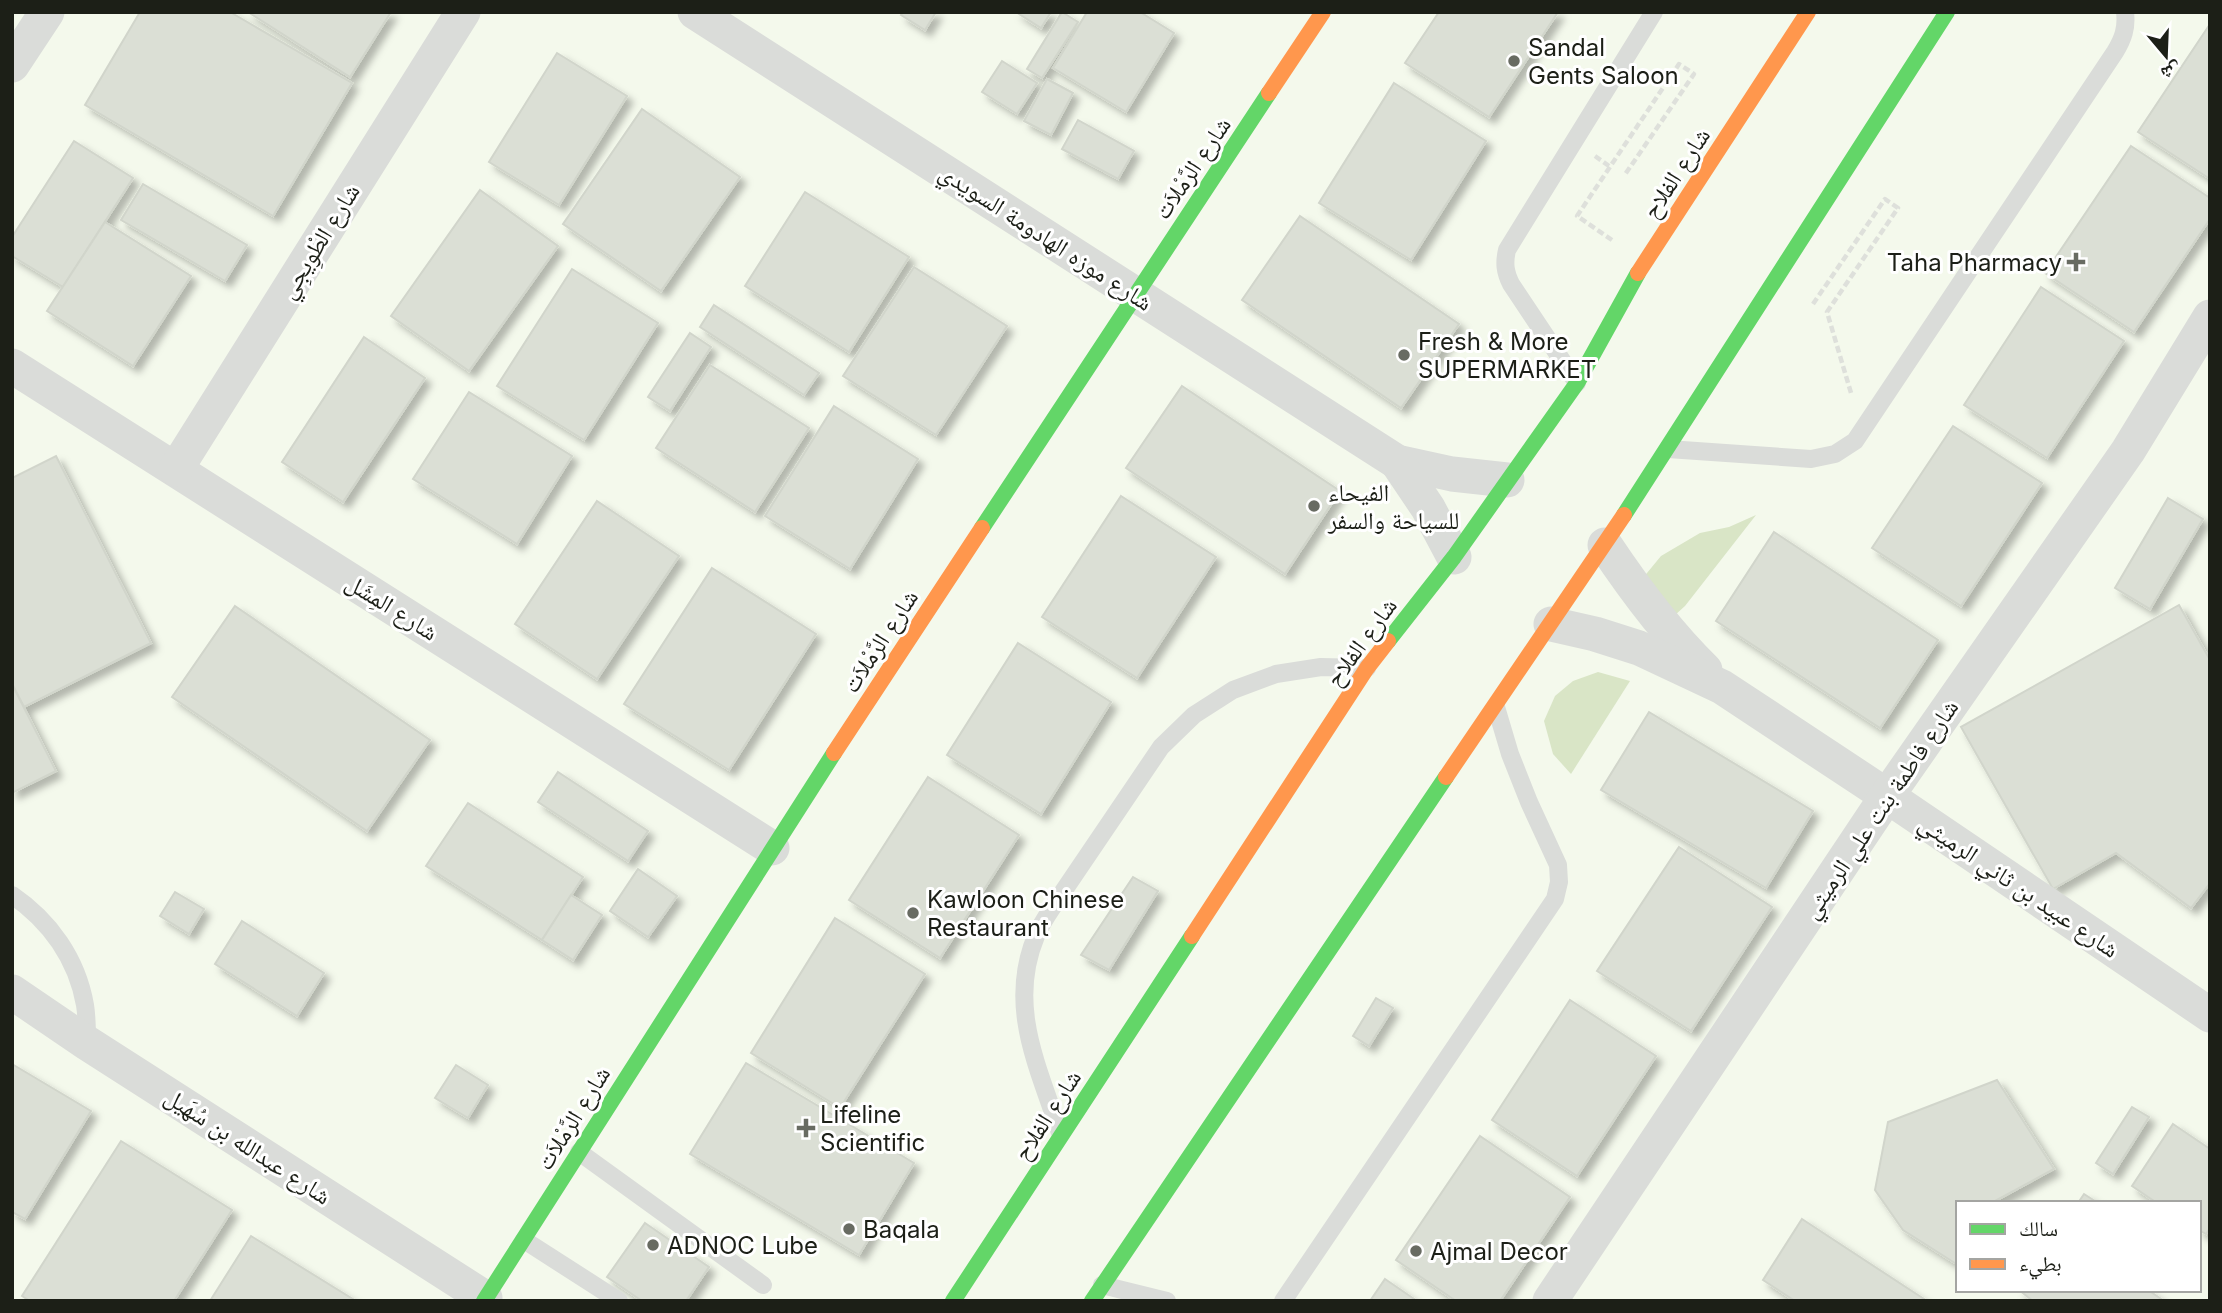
<svg xmlns="http://www.w3.org/2000/svg" width="2222" height="1313" font-family="Inter,'Noto Naskh Arabic',sans-serif">
<style>
.green{fill:#d9e5c6}
.building{fill:#dbdfd5;stroke:#d1d5cb;stroke-width:2;filter:url(#shadow)}
.lines{fill:none;stroke-linecap:round;stroke-linejoin:round}
.path{stroke:#dee0db;stroke-width:4.5;stroke-dasharray:7 3.5;stroke-linecap:butt}
.lane{stroke:#dadcd9;stroke-width:18}
.street{stroke:#dadcd9;stroke-width:35}
.fast{stroke:#63d668;stroke-width:16}
.slow{stroke:#ff974d;stroke-width:16}
.poi-dot{fill:#686b62;stroke:#fff;stroke-width:2.5}
.labels{text-anchor:middle;dominant-baseline:central;stroke-width:6;stroke-linejoin:round;paint-order:stroke}
.poi-label{font-size:24px;fill:#1c1f17;stroke:#fff;text-anchor:start}
.street-label{font-size:24px;fill:#1c1f17;stroke:#fff}
</style>
<defs>
<filter id="shadow"><feDropShadow dx="6" dy="6" stdDeviation="3.5" flood-color="#0004"/></filter>
</defs>
<rect width="100%" height="100%" fill="#f4f9ec"/>
<g class="green">
<path d="M1756,515L1685,606L1665,624L1633,590L1661,556L1700,533L1729,527Z"/>
<path d="M1598,672L1630,681L1571,774L1553,754L1544,721L1555,696L1573,681Z"/>
</g>
<g class="building">
<path d="M140,12H230L352,83L273,216L85,105Z"/>
<path d="M248,12H391L350,77Z"/>
<path d="M903,12H936L925,30L901,15Z"/>
<path d="M1016,12H1051L1041,28Z"/>
<path d="M1062,12L1078,22L1042,78L1027,69Z"/>
<path d="M1087,12H1140L1174,33L1126,112L1053,68Z"/>
<path d="M1439,12H1558L1489,117L1405,63Z"/>
<path d="M2210,24V179L2138,132Z"/>
<path d="M557,53L627,96L559,205L489,162Z"/>
<path d="M1002,61L1037,83L1017,114L982,92Z"/>
<path d="M1047,79L1073,93L1051,135L1024,121Z"/>
<path d="M1394,83L1486,141L1411,260L1319,203Z"/>
<path d="M642,109L740,177L661,291L563,224Z"/>
<path d="M1078,120L1134,151L1118,179L1062,149Z"/>
<path d="M74,141L133,178L63,287L12,256V237Z"/>
<path d="M2131,146L2210,198V219L2134,332L2045,273Z"/>
<path d="M143,184L247,245L225,281L121,220Z"/>
<path d="M480,190L558,246L469,371L391,316Z"/>
<path d="M805,192L909,257L849,352L745,286Z"/>
<path d="M1300,216L1459,324L1401,408L1242,300Z"/>
<path d="M105,222L191,276L133,366L47,311Z"/>
<path d="M914,267L1007,326L936,435L843,376Z"/>
<path d="M572,269L658,323L584,440L497,386Z"/>
<path d="M2041,287L2124,341L2047,458L1964,405Z"/>
<path d="M714,305L819,373L804,395L700,327Z"/>
<path d="M690,333L711,347L670,411L648,397Z"/>
<path d="M364,337L425,378L343,502L282,462Z"/>
<path d="M710,365L809,428L755,512L656,448Z"/>
<path d="M1182,386L1340,491L1285,574L1126,468Z"/>
<path d="M469,392L572,456L517,544L413,479Z"/>
<path d="M834,406L918,459L850,569L765,516Z"/>
<path d="M1953,426L2042,483L1961,606L1872,548Z"/>
<path d="M56,456L151,643L24,707L12,684V478Z"/>
<path d="M1121,496L1216,557L1137,678L1042,617Z"/>
<path d="M2168,498L2203,519L2150,609L2115,588Z"/>
<path d="M597,501L679,556L597,679L515,624Z"/>
<path d="M1774,532L1938,640L1880,728L1716,621Z"/>
<path d="M712,568L816,634L729,770L624,704Z"/>
<path d="M2179,605L2210,660V883L2191,908L2116,853L2053,889L1961,727Z"/>
<path d="M235,606L430,740L367,831L172,697Z"/>
<path d="M1018,643L1111,702L1041,814L947,755Z"/>
<path d="M12,684L56,771L12,793Z"/>
<path d="M1649,712L1813,811L1766,888L1601,790Z"/>
<path d="M558,772L648,831L628,861L538,802Z"/>
<path d="M928,777L1019,835L940,958L849,900Z"/>
<path d="M468,803L583,877L542,940L426,866Z"/>
<path d="M1679,847L1772,907L1691,1031L1597,971Z"/>
<path d="M638,869L677,896L648,937L610,911Z"/>
<path d="M1133,877L1158,891L1109,970L1081,955Z"/>
<path d="M175,892L204,909L189,934L160,916Z"/>
<path d="M571,895L602,915L573,960L542,940Z"/>
<path d="M835,918L925,974L840,1108L751,1053Z"/>
<path d="M242,921L324,973L297,1016L215,964Z"/>
<path d="M1376,998L1393,1008L1369,1046L1353,1036Z"/>
<path d="M1570,1000L1656,1056L1577,1176L1492,1120Z"/>
<path d="M746,1063L914,1163L859,1255L690,1154Z"/>
<path d="M12,1064L91,1111L25,1219L12,1212Z"/>
<path d="M456,1065L488,1085L468,1118L435,1098Z"/>
<path d="M1997,1080L2054,1169L1995,1201L1996,1203H1958V1265L1903,1230L1875,1190L1888,1122Z"/>
<path d="M2132,1107L2149,1117L2113,1174L2096,1163Z"/>
<path d="M2173,1124L2210,1149V1228L2206,1234L2199,1230V1203H2157L2132,1186Z"/>
<path d="M1480,1136L1570,1197L1500,1301H1456L1396,1260Z"/>
<path d="M121,1141L232,1210L174,1301H30L22,1296Z"/>
<path d="M2084,1194L2098,1203H2078Z"/>
<path d="M1802,1219L1927,1301H1795L1763,1280Z"/>
<path d="M645,1223L709,1267L686,1301H642L607,1277Z"/>
<path d="M251,1236L356,1301H210Z"/>
<path d="M1385,1279L1417,1301H1370Z"/>
<path d="M2019,1290H2148L2164,1301H2033Z"/>
</g>
<g class="lines">
<g class="path">
<path d="M1595,156L1609,166"/>
<path d="M1612,240L1577,216L1679,64L1694,74L1624,176"/>
<path d="M1813,304L1885,199L1898,208L1827,312L1851,393"/>
</g>
<g class="lane">
<path d="M1577,383L1511,284C1505,272 1504,263 1507,250L1654,12"/>
<path d="M1668,449L1811,459L1835,454L1855,441L2115,52C2123,39 2127,28 2125,12"/>
<path d="M12,895C50,921 77,959 85,1005C87,1017 87,1031 87,1043"/>
<path d="M1060,1133C1038,1066 1007,1006 1036,936C1040,926 1046,917 1052,908L1161,747L1194,715L1233,690L1276,674L1321,667L1367,668"/>
<path d="M579,1152L763,1285"/>
<path d="M524,1240L619,1301"/>
<path d="M1102,1285L1167,1301"/>
<path d="M1283,1301L1555,899L1559,882L1558,865L1529,802L1510,754L1496,707"/>
</g>
<g class="street">
<path d="M695,12L1397,462L1452,474L1507,480"/>
<path d="M12,65L47,12"/>
<path d="M12,366L772,848"/>
<path d="M1397,462L1428,508L1454,557"/>
<path d="M176,469L463,12"/>
<path d="M1605,545C1635,590 1666,632 1705,670"/>
<path d="M1551,624L1595,634L1639,648L1722,687L1887,796L2210,1015"/>
<path d="M12,992L87,1043L485,1298"/>
<path d="M1550,1301L1887,796L2128,451L2210,317"/>
</g>
<g class="fast">
<path d="M1624,515L1947,12"/>
<path d="M982,528L1269,93"/>
<path d="M1388,641L1454,557L1577,383L1638,273"/>
<path d="M484,1301L834,753"/>
<path d="M953,1301L1192,936"/>
<path d="M1092,1301L1446,777"/>
</g>
<g class="slow">
<path d="M1269,93L1323,12"/>
<path d="M1638,273L1808,12"/>
<path d="M834,753L982,528"/>
<path d="M1446,777L1624,515"/>
<path d="M1192,936L1367,668L1388,641"/>
</g>
</g>
<g class="poi-dot">
<circle cx="1514" cy="61" r="7"/>
<path d="M2072.5 251.5h7v7h7v7h-7v7h-7v-7h-7v-7h7z"/>
<circle cx="1404" cy="355" r="7"/>
<circle cx="1314" cy="506" r="7"/>
<circle cx="913" cy="913" r="7"/>
<path d="M802.5 1117.5h7v7h7v7h-7v7h-7v-7h-7v-7h7z"/>
<circle cx="849" cy="1229" r="7"/>
<circle cx="653" cy="1245" r="7"/>
<circle cx="1416" cy="1251" r="7"/>
</g>
<g class="labels">
<g class="poi-label">
<text x="1528" y="47">Sandal<tspan x="1528" dy="28">Gents Saloon</tspan></text>
<text x="2062" y="262" text-anchor="end">Taha Pharmacy</text>
<text x="1418" y="341">Fresh &amp; More<tspan x="1418" dy="28">SUPERMARKET</tspan></text>
<text x="1328" y="492">الفيحاء<tspan x="1328" dy="28">للسياحة والسفر</tspan></text>
<text x="927" y="899">Kawloon Chinese<tspan x="927" dy="28">Restaurant</tspan></text>
<text x="820" y="1114">Lifeline<tspan x="820" dy="28">Scientific</tspan></text>
<text x="863" y="1229">Baqala</text>
<text x="667" y="1245">ADNOC Lube</text>
<text x="1430" y="1251">Ajmal Decor</text>
</g>
<g class="street-label">
<text transform="translate(1192 168) rotate(-56)">شارع الرَّمْلاَت</text>
<text transform="translate(1676 173) rotate(-57)">شارع الفلاح</text>
<text transform="translate(1046 237) rotate(33)">شارع موزه الهادومة السويدي</text>
<text transform="translate(319 241) rotate(-58)">شارع الطْوِيجِي</text>
<text transform="translate(392 607) rotate(32)">شارع المِشَل</text>
<text transform="translate(880 641) rotate(-57)">شارع الرَّمْلاَت</text>
<text transform="translate(1361 642) rotate(-54)">شارع الفلاح</text>
<text transform="translate(1880 809) rotate(-56)">شارع فاطمة بنت علي الرميثي</text>
<text transform="translate(2019 886) rotate(34)">شارع عبيد بن ثاني الرميثي</text>
<text transform="translate(1047 1115) rotate(-57)">شارع الفلاح</text>
<text transform="translate(573 1118) rotate(-58)">شارع الرَّمْلاَت</text>
<text transform="translate(248 1146) rotate(33)">شارع عبدالله بن سُهَيل</text>
</g>
</g>
<rect width="2222" height="1313" fill="none" stroke="#1c1f17" stroke-width="28"/>
<rect x="1956" y="1201" width="245" height="91" fill="#ffffff" stroke="#a4a5a2" stroke-width="2"/>
<rect x="1970" y="1224" width="35" height="10" fill="#63d668" stroke="#a4a5a2" stroke-width="2"/>
<text x="2019" y="1236" font-size="21" fill="#1c1f17">سالك</text>
<rect x="1970" y="1259" width="35" height="10" fill="#ff974d" stroke="#a4a5a2" stroke-width="2"/>
<text x="2019" y="1271" font-size="21" fill="#1c1f17">بطيء</text>
<g transform="translate(2166 56) rotate(161)" stroke="#ffffff" stroke-width="5" paint-order="stroke">
<path d="M0-5L12 26L0 18L-12 26Z" fill="#1c1f17"/>
<text y="-10" font-size="19" font-weight="bold" text-anchor="middle" fill="#1c1f17">ش</text>
</g>
</svg>
